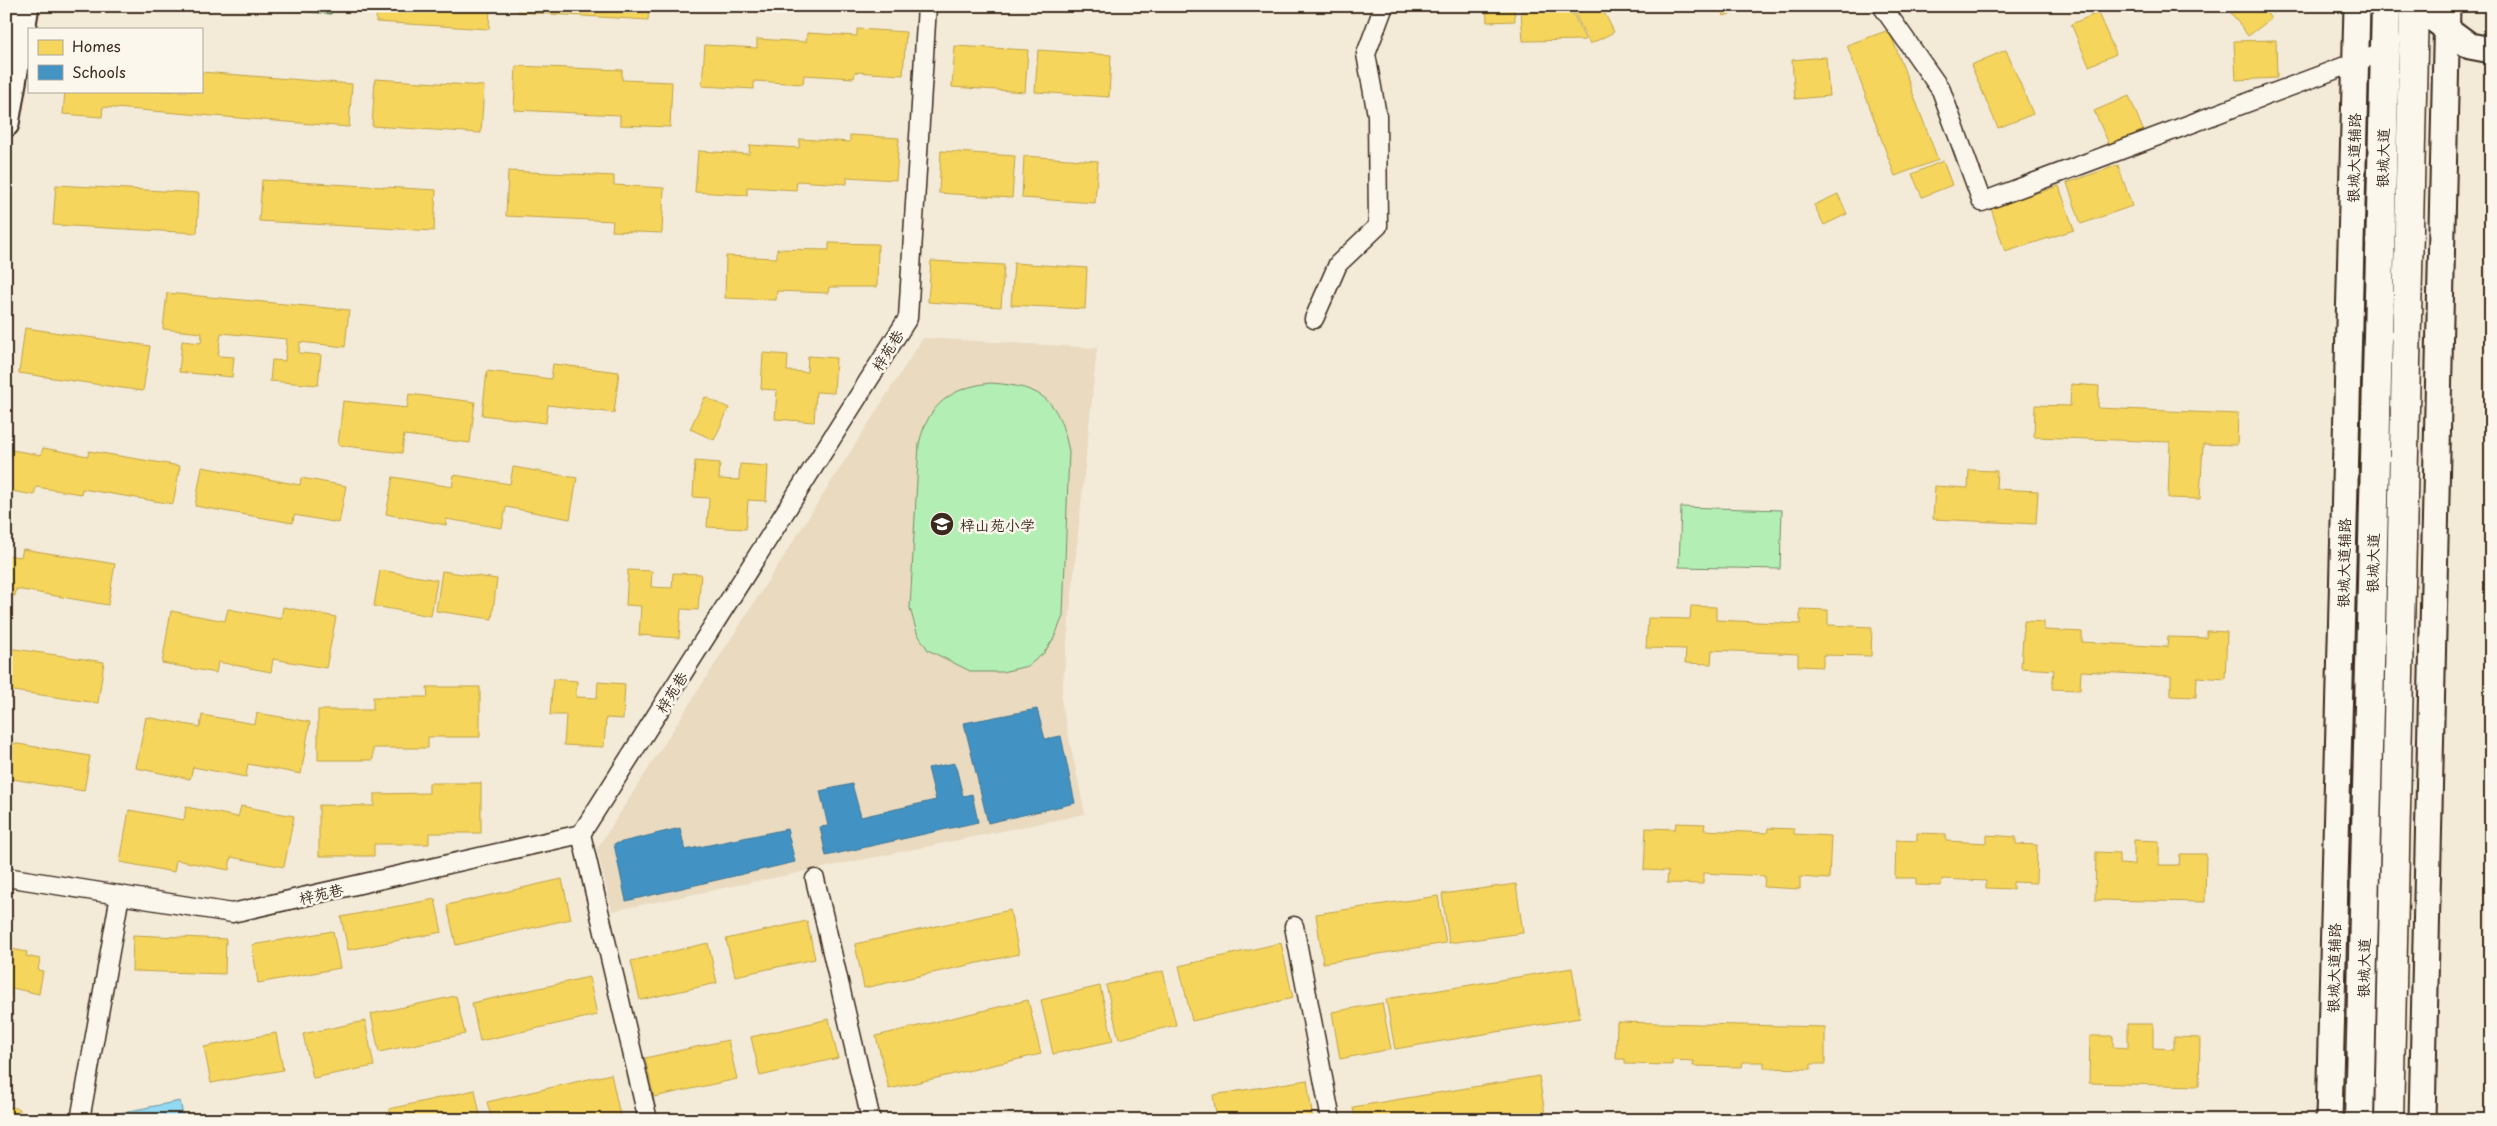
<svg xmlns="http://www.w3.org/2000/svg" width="2497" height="1126" font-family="'Playpen Sans','LXGW WenKai TC',sans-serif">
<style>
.built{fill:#e9dac0}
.green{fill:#b3efb4;stroke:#778c69}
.water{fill:#92d9f3;stroke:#6f939e}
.homes{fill:#f6d55c;stroke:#bea249}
.schools{fill:#4393c3;stroke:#417492}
.public{fill:#5aae61;stroke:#51864d}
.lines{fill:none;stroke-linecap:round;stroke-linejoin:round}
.street-casing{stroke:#3b2a1e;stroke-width:21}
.secondary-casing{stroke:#3b2a1e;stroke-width:29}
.primary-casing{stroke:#3b2a1e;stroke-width:31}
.street{stroke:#fbf7ec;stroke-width:18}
.secondary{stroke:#fbf7ec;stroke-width:25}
.primary{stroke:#fbf7ec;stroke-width:28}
.labels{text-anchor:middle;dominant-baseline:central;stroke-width:5;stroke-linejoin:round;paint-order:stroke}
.street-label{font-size:15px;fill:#3b2a1e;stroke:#fbf7ec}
.poi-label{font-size:15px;fill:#3b2a1e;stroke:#fbf7ec;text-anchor:start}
</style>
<rect width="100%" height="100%" fill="#f3ead8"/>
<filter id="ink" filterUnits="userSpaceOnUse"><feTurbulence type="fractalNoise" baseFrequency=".02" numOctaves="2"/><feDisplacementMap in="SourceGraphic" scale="10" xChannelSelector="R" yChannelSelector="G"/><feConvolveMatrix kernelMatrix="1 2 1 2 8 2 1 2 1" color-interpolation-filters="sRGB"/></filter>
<g filter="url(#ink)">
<path class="built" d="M923,338L1097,348L1061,700L1085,814L612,911L597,849Z"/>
<g class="green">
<path d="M991,383C1045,387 1058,400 1069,451L1063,616L1054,638L1044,653L1028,666L1002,672H972L928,650L917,633L910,608L919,444C928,404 952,387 991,383Z"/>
<path d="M1681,507L1782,510L1780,569L1679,567Z"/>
</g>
<path class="water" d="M180,1101L184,1120H103L104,1116Z"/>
<g class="homes">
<path d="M377,6H490L489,29L376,22Z"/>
<path d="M519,6H649L648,20L518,12Z"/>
<path d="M1486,6H1514L1515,21L1487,22Z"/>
<path d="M1571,6H1601L1614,32L1590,44Z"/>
<path d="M1721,6H1752L1724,16Z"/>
<path d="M2226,6H2262L2271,19L2248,36Z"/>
<path d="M1570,8L1586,40L1523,41L1521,11Z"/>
<path d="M2098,13L2116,54L2089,66L2071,24Z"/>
<path d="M857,29L906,32L903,75L855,72L854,78L804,75L803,84L754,81V89L702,86L705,45L757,48V39L806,42L807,33L857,36Z"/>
<path d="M1889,30L1938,160L1895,176L1847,45Z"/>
<path d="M2276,40L2277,78L2236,80L2234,41Z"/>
<path d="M955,46L1028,50L1025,92L952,87Z"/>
<path d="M1038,50L1111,55L1109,97L1035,92Z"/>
<path d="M2006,50L2033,114L1998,128L1971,65Z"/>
<path d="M1826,57L1829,96L1795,99L1792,60Z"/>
<path d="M516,66L622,70V80L672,82L670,127L620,125V115L514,110Z"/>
<path d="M201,72L352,84L349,127L103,107L102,117L63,114L65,91H201Z"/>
<path d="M375,79L484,86L481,133L372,126Z"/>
<path d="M2129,96L2144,132L2110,146L2094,111Z"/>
<path d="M850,135L899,138L896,180L847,177V184L797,181L796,190L747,187V195L695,192L698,151L749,154L750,145L799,148L800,139L850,142Z"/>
<path d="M941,151L1015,156L1012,198L939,193Z"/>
<path d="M1024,156L1098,161L1095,203L1022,198Z"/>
<path d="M1943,161L1952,185L1922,197L1912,174Z"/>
<path d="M2118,165L2132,206L2081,224L2067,183Z"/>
<path d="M508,171L614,176V185L664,188L662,233L612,231L613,221L506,216Z"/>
<path d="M262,180L436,190L434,231L259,221Z"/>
<path d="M56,185L199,193L197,233L53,225Z"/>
<path d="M2059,186L2074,230L2005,252L1991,208Z"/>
<path d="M1838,194L1847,214L1824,225L1814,205Z"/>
<path d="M829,243L878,244L877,287H829L828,293L777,291L776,300L725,298L726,256L777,258V249L829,250Z"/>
<path d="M931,261L1004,265L1001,307L928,302Z"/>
<path d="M1014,263L1087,268L1085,309L1011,305Z"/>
<path d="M167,293L349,310L345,347L300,342L299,353L321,355L318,385L270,381L272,360L285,361L287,339L221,333L218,356L234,357L232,377L179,372L182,341L201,343L202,333L163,329Z"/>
<path d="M25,328L150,346L143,391L19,373Z"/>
<path d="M763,353L788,355L787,371L807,372L808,356L836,358L834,393L816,392L814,422L775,419L777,390L761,389Z"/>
<path d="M553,364L619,372L614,413L548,405L546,423L482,415L487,371L551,379Z"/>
<path d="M2071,384L2099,386L2098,408L2238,414L2237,445L2203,444L2200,499L2168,498L2170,442L2034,437L2035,405L2070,406Z"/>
<path d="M409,394L475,402L470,443L404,435L402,453L338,445L343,401L407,408Z"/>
<path d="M705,397L729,408L714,440L690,429Z"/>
<path d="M43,448L88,456L89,451L180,466L173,504L82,489L81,494L36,487L34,495L6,490V449L41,455Z"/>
<path d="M695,461L720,463L719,479L739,480L740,464L768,466L766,501L748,500L746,529L707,527L709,498L693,497Z"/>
<path d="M202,467L300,485L301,478L346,486L339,523L294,515L293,523L195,506Z"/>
<path d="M513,467L577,478L570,519L506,507L502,528L446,519V525L386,514L393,477L452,487L454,475L510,484Z"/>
<path d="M1969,470L1997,471L1996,489L2038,491L2036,524L1933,519L1935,486L1968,488Z"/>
<path d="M23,549L115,564L108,605L16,589L15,596L6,594V555L21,557Z"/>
<path d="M380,570L437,580L431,616L374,606Z"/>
<path d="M628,570L652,571L651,587L672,588L673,573L701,574L698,610L681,609L679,638L639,635L641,606L626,605Z"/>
<path d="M442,571L497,579L492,619L436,611Z"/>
<path d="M1691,606L1716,607V620L1800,624V609L1828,610V625L1872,627L1871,656L1823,655V667L1798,666V654L1712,650L1711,664L1685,663L1686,649L1646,648L1648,618L1690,619Z"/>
<path d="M283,607L336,617L326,668L273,659L271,672L218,662L216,673L162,663L171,611L225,621L228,609L281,619Z"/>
<path d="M2024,621L2044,622V630L2082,632V642L2167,647L2168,637L2207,638V631L2227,632L2225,679L2197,677L2196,697L2171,696V676L2081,671L2080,690L2052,689L2054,670L2021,668Z"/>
<path d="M6,637L10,638L8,648L104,662L98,703L6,690Z"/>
<path d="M553,679L577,681L576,697L597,698L598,682L625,684L623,719L606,718L604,747L564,745L566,715H550Z"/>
<path d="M427,687H480V737H428V748H373V760H318V710H373V697H428Z"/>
<path d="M257,713L310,722L301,774L248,764L246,777L193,767L190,779L136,768L146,717L200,727L202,715L255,724Z"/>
<path d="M6,742L90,756L84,791L6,778Z"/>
<path d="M429,783H481V833H429V844H374V856H319V805L374,806V794L429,793Z"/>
<path d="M241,806L294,816L284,867L231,857L229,870L176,860L174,872L120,862L129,810L184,820L186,807L238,817Z"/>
<path d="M1676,823L1705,824L1704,830L1767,833L1768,828L1794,829V834L1831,836L1829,879L1800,877V889L1764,887L1765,876L1703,873V884L1667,883L1668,871L1644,870L1646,828L1675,829Z"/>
<path d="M1917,833L1946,834V841L1987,843V835L2016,837V844L2037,845L2036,883L2013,882V889L1986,888V881L1942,879L1941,886L1916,885V878H1895L1896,840L1917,841Z"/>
<path d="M2134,840L2159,841V865H2179L2180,854H2206L2205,902L2095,900L2096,852L2119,853V864L2134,865Z"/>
<path d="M562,879L571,919L456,945L447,905Z"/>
<path d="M1516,884L1523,933L1449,943L1442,894Z"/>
<path d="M1438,896L1446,943L1323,963L1316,914Z"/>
<path d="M435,899L442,932L348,950L341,917Z"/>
<path d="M1010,910L1019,954L864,988L855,944Z"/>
<path d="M807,921L815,959L735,976L726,939Z"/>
<path d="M333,931L340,968L258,983L252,945Z"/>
<path d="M133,935L226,939L225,974L132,971Z"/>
<path d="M708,943L717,983L640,1000L631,961Z"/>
<path d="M1281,943L1293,998L1192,1021L1179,966Z"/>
<path d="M6,948L27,952L26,956L40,959L38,970L43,971L39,994L12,988L9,1004L6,1003Z"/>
<path d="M1572,968L1580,1018L1395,1049L1386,999Z"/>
<path d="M1163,971L1176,1025L1119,1039L1106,985Z"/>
<path d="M589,977L597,1015L480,1041L472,1003Z"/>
<path d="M1100,986L1113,1041L1053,1054L1041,1000Z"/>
<path d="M456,996L465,1034L379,1052L371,1014Z"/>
<path d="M1028,1000L1041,1054L889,1089L876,1036Z"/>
<path d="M1382,1003L1391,1049L1340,1059L1332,1012Z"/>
<path d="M829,1019L838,1058L760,1076L751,1037Z"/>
<path d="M365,1021L374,1066L313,1078L303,1034Z"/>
<path d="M1617,1022L1825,1027V1064H1811V1069L1764,1068V1062H1743L1742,1067L1693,1066L1694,1061L1672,1060V1065L1625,1064V1059H1616Z"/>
<path d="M2128,1024H2153V1048L2174,1049V1037L2200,1038L2199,1086L2089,1083L2090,1036H2113V1047L2128,1048Z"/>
<path d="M276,1033L283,1070L211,1083L204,1047Z"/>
<path d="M728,1040L737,1079L654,1097L645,1058Z"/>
<path d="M611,1074L620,1115L598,1120H492L487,1102Z"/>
<path d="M1539,1076L1546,1120H1355L1353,1107Z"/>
<path d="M1307,1080L1313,1120H1217L1213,1095Z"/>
<path d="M475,1090L481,1120H392L389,1109Z"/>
<path d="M6,1106L20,1109L18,1120H6Z"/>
<path d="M852,1115L853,1120H830Z"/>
</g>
<g class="schools">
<path d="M1037,709L1045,739L1061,736L1075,803L988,823L964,723Z"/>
<path d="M955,763L963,796L972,794L978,822L826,856L820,827L828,826L820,791L852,784L861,817L936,800L928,768Z"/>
<path d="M680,828L685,850L787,829L795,862L626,901L614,844Z"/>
</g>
<path class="public" d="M239,6H332L331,14Z"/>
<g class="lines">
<g class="street-casing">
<g id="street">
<path d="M1882,6L1941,90L1982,202L2385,51"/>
<path d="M1314,319L1338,264L1378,226L1377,115L1366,54L1384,6"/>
<path d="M581,834L648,1120"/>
<path d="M6,877L232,913L581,834L908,318L927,6"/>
<path d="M815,879L871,1120"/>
<path d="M1294,926L1331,1120"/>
<path d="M80,1120L120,895"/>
</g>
</g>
<g class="secondary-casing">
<g id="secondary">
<path d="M2416,6L2470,46L2491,50"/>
<path d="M6,124L26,6"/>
<path d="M2329,1120L2357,6"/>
<path d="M2422,1120L2447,6"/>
</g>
</g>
<g class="primary-casing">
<g id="primary">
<path d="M2359,1120L2386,6"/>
<path d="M2389,1120L2414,6"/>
</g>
</g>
<use href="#street" class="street"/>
<use href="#secondary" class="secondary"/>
<use href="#primary" class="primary"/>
</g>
</g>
<defs>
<g id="school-disc" transform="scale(1.25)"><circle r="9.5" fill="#3b2a1e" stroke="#fbf7ec"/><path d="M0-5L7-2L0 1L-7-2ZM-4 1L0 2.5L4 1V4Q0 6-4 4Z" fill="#fff"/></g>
</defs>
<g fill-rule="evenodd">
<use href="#school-disc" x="942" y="524"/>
</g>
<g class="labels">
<g class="street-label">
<text transform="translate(2353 158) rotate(-89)">银城大道辅路</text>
<text transform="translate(2382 158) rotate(-89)">银城大道</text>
<text transform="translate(887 350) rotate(-58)">梓苑巷</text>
<text transform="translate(2343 563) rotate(-89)">银城大道辅路</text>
<text transform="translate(2372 563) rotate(-89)">银城大道</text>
<text transform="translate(671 692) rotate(-58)">梓苑巷</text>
<text transform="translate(321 893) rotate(-13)">梓苑巷</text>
<text transform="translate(2333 968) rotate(-89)">银城大道辅路</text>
<text transform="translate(2363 968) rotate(-89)">银城大道</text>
</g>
<g class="poi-label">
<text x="960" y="524">梓山苑小学</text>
</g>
</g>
<rect width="2497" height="1126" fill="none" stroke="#fbf7ec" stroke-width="25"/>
<rect x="12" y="12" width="2472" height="1101" fill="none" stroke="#3b2a1e" stroke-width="2" filter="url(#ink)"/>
<rect x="28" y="28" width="175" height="65" fill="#fbf7ec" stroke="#aea59a"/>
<rect x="38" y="40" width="25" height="15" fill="#f6d55c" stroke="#aea59a"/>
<text x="72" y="52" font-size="15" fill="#3b2a1e">Homes</text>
<rect x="38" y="65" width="25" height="15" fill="#4393c3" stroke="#aea59a"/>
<text x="72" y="78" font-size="15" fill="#3b2a1e">Schools</text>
</svg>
